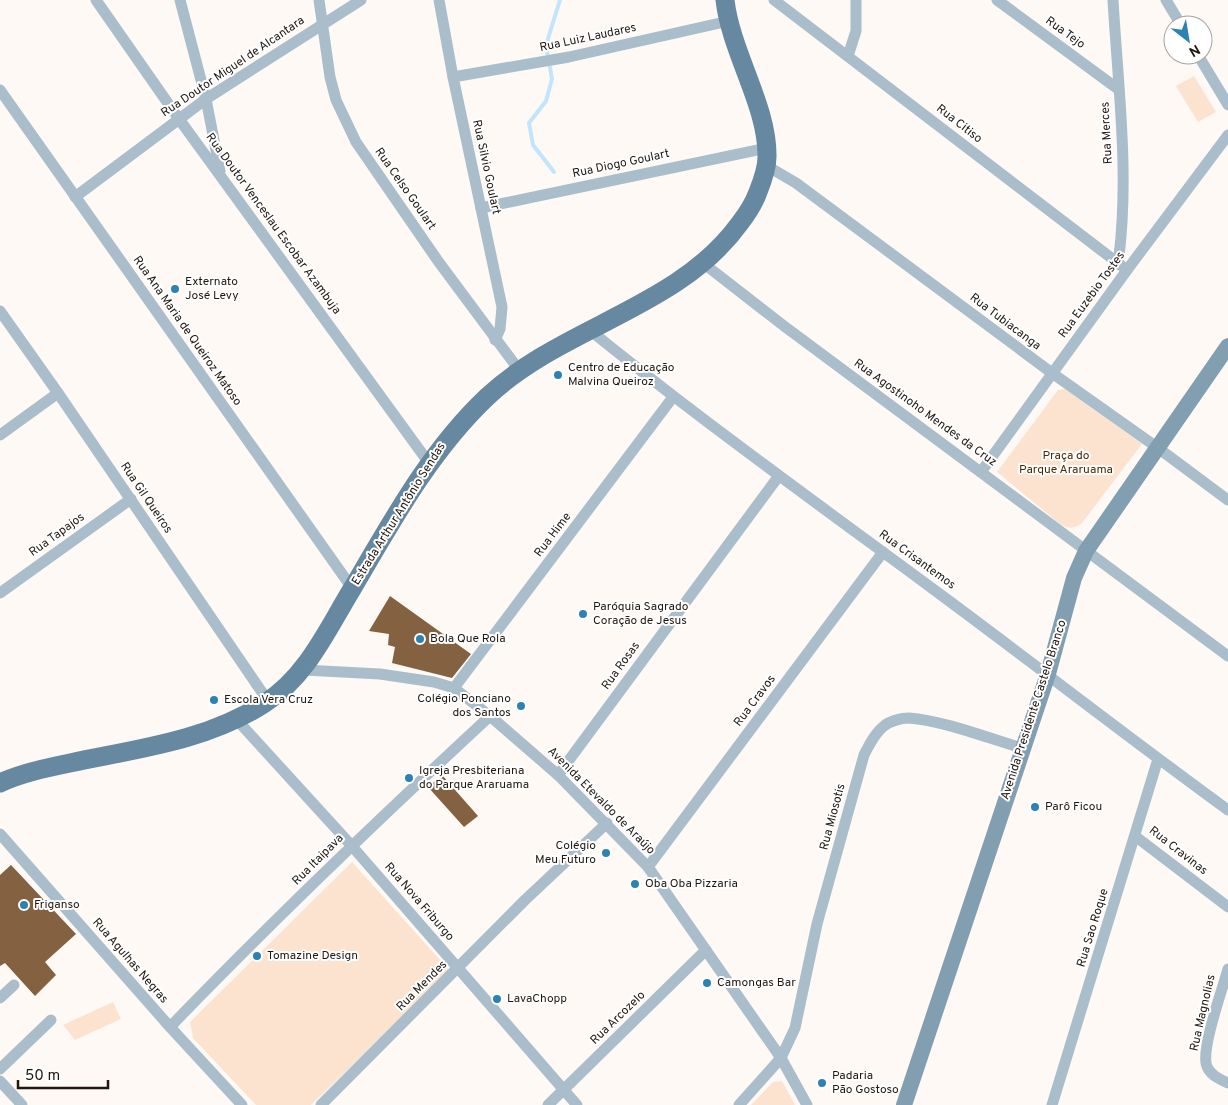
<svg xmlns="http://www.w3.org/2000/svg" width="1228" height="1105" font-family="Overpass,sans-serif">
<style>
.green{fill:#fbe3cf}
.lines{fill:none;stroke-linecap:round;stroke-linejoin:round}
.stream{stroke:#c1e5fd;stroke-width:4}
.building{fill:#836141}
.street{stroke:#aabdca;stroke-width:11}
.secondary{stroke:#829fb2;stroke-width:16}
.primary{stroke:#6689a1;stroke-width:19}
.poi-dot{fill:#2d82b1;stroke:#fff;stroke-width:2}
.labels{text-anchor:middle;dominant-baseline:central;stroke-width:4;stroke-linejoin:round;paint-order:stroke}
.street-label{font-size:12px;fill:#201710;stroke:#fff}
.poi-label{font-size:12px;fill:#201710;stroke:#fff;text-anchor:start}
.park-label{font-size:12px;fill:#4c2800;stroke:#fff}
</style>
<rect width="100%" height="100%" fill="#fef9f5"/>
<g class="green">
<path d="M1194,76L1216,112L1198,122L1176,86Z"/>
<path d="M1065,389L1142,444L1082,523C1074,529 1069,529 1060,524L997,472L1058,390Z"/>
<path d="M352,862L450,971L311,1105H256L193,1038L190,1022Z"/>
<path d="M113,1002L121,1019L75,1040L63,1025Z"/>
<path d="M782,1081L795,1105H751L773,1082Z"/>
</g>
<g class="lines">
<path class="stream" d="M554,172L533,145L529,123L546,101L552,79L546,45L560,0"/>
</g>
<g class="building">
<path d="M390,596L471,654L452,678L392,663L395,647L388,645L389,634L369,631Z"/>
<path d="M442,775L478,816L464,827L428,787Z"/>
<path d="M11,865L76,934L45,962L56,975L35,996L5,963L0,966V875Z"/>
</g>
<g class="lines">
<g class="street">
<path d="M96,0L179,119L429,463"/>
<path d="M180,0L206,99L220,171"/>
<path d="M319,0L330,77L336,100L356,142L438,261L519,370"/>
<path d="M439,0L453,77L502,307L500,329L495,340"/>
<path d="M774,0L1127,270"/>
<path d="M997,0L1118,89"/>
<path d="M1113,0C1118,87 1130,177 1118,264"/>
<path d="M1166,0L1181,25"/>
<path d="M1198,55L1228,105"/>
<path d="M848,56L856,31V0"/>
<path d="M453,77L569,57L729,21"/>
<path d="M0,90L352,588"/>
<path d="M767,166L796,183L1052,373L1158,448L1228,500"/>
<path d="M75,197L206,99L361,0"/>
<path d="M481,208L767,148"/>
<path d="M703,263L784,326L1228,656"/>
<path d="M0,311L58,393L268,701"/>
<path d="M591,331C702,421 818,504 933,589C1032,662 1129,738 1228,810"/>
<path d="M0,435L58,393"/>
<path d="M981,472L1127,270L1228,135"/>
<path d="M0,593L131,499"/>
<path d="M304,670L380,674L434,682L454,688L490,716L558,775L648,867L781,1058L807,1105"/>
<path d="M454,688L673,397"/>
<path d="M237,720L351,845L577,1105"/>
<path d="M558,775L778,477"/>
<path d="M0,834L170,1027L242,1105"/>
<path d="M1135,836L1228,907"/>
<path d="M648,867L883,552"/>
<path d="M1228,969C1222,991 1203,1043 1206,1063C1208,1074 1219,1079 1228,1083"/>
<path d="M0,998L14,985"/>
<path d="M170,1027C273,920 381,817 490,716"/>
<path d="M0,1069L51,1020"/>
<path d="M0,1081L22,1105"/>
<path d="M321,1105L525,900L607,823"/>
<path d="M548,1105L706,950"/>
<path d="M739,1105L781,1058L795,1028L817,924L864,755C869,745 875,733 884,726C890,721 901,718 909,718C945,721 987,738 1022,748"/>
<path d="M1052,1105L1158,759"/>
</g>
<path class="secondary" d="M904,1105L1048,674L1074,578L1086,551L1228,346"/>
<path class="primary" d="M0,783C22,773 46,768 70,763C136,749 207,741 265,703C307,676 327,630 352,589C392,521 430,451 487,397C562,326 678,309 740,223C747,214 754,203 758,192C762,182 767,169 767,157C768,106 731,53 725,0"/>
</g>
<g class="poi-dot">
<circle cx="175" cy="289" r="5"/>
<circle cx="558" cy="375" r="5"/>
<circle cx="583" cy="614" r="5"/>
<circle cx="420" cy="639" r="5"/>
<circle cx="214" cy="700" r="5"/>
<circle cx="521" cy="706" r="5"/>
<circle cx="409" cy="778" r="5"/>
<circle cx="1035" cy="807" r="5"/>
<circle cx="606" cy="853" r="5"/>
<circle cx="635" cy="884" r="5"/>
<circle cx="24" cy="905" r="5"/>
<circle cx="257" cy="956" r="5"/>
<circle cx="707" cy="983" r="5"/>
<circle cx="497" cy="999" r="5"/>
<circle cx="822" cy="1083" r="5"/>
</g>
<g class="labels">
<g class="street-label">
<text transform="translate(1065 33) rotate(36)">Rua Tejo</text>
<text transform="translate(588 38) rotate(-12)">Rua Luiz Laudares</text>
<text transform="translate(233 67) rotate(-34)">Rua Doutor Miguel de Alcantara</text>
<text transform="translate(959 124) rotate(38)">Rua Citiso</text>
<text transform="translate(1107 133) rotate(-93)">Rua Merces</text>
<text transform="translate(621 164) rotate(-12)">Rua Diogo Goulart</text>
<text transform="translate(486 167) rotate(78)">Rua Silvio Goulart</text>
<text transform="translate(405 189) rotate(55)">Rua Celso Goulart</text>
<text transform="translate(273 224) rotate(54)">Rua Doutor Venceslau Escobar Azambuja</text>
<text transform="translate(1092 295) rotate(-54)">Rua Euzebio Tostes</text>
<text transform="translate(1005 322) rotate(37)">Rua Tubiacanga</text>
<text transform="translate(187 331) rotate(55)">Rua Ana Maria de Queiroz Matoso</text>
<text transform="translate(925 413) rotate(36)">Rua Agostinoho Mendes da Cruz</text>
<text transform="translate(146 498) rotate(56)">Rua Gil Queiros</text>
<text transform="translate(399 514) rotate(-58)">Estrada Arthur Antônio Sendas</text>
<text transform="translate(57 535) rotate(-36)">Rua Tapajos</text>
<text transform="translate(553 535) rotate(-53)">Rua Hime</text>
<text transform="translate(917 560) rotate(36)">Rua Crisantemos</text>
<text transform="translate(621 666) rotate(-54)">Rua Rosas</text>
<text transform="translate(755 701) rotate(-53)">Rua Cravos</text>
<text transform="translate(1034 710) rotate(-72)">Avenida Presidente Castelo Branco</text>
<text transform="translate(601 801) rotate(45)">Avenida Etevaldo de Araújo</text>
<text transform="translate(833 817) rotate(-75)">Rua Miosotis</text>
<text transform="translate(1178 851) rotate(38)">Rua Cravinas</text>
<text transform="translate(318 860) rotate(-45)">Rua Itaipava</text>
<text transform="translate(419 902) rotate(49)">Rua Nova Friburgo</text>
<text transform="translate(1093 928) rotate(-73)">Rua Sao Roque</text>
<text transform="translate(130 961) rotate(49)">Rua Agulhas Negras</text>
<text transform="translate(422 986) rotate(-45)">Rua Mendes</text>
<text transform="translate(1203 1013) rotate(-77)">Rua Magnolias</text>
<text transform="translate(618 1018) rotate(-44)">Rua Arcozelo</text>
</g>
<g class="poi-label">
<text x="185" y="282">Externato<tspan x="185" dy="14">José Levy</tspan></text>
<text x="568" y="368">Centro de Educação<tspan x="568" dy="14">Malvina Queiroz</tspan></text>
<text x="593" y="607">Paróquia Sagrado<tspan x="593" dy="14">Coração de Jesus</tspan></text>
<text x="430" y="639">Bola Que Rola</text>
<text x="511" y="699" text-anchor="end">Colégio Ponciano<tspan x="511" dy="14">dos Santos</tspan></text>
<text x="224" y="700">Escola Vera Cruz</text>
<text x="419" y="771">Igreja Presbiteriana<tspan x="419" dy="14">do Parque Araruama</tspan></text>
<text x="1045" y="807">Parô Ficou</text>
<text x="596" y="846" text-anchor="end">Colégio<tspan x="596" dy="14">Meu Futuro</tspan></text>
<text x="645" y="884">Oba Oba Pizzaria</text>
<text x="34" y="905">Friganso</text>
<text x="267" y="956">Tomazine Design</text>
<text x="717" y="983">Camongas Bar</text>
<text x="507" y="999">LavaChopp</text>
<text x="832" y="1076">Padaria<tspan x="832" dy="14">Pão Gostoso</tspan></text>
</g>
<g class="park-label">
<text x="1066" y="456">Praça do<tspan x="1066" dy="14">Parque Araruama</tspan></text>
</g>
</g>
<g transform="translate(1188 40) rotate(149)"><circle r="24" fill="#ffffff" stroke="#a6a29f"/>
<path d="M0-4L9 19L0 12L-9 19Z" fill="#2d82b1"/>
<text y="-8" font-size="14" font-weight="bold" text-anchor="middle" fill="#201710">N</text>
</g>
<path d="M18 1080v8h90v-8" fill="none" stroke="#201710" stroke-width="2.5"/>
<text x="25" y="1080" font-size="15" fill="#201710" stroke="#ffffff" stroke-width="4" paint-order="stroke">50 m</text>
</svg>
